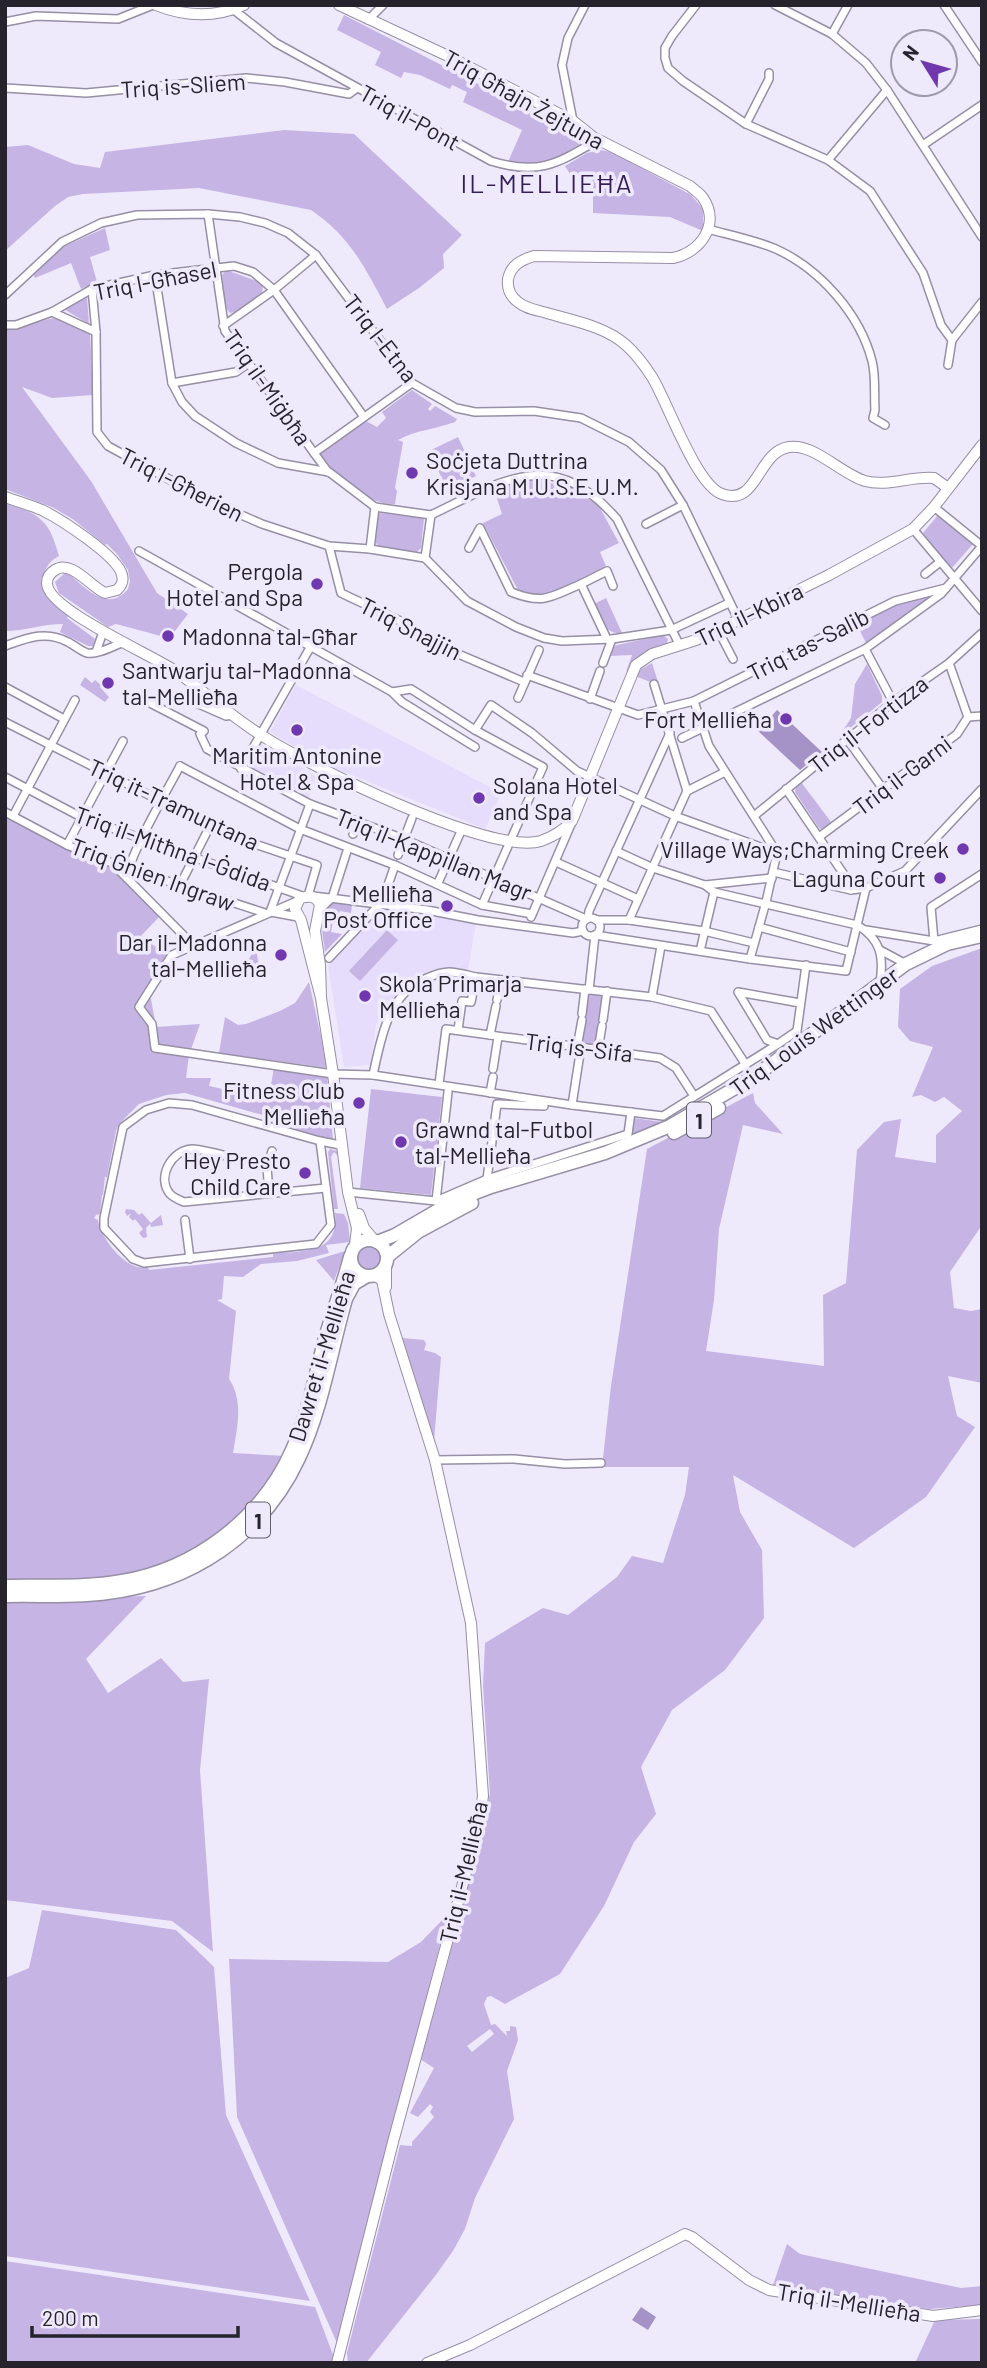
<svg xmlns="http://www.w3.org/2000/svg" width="987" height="2368" font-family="Barlow,sans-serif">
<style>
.built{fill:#e6dcfb}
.green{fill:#c6b4e5;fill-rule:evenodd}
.water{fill:#a592c6}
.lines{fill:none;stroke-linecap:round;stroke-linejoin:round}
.street-casing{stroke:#968fa5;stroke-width:10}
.secondary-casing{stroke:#968fa5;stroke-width:12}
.highway-casing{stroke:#968fa5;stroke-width:15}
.street{stroke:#fff;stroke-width:7}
.secondary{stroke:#fff;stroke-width:10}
.highway{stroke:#fff;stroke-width:12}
.poi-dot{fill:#6f38ae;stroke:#efe9fc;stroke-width:2.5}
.labels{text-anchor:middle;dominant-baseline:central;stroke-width:7;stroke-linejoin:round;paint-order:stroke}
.shield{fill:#efe9fc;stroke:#625e6a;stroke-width:2}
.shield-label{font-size:21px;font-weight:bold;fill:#26232c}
.street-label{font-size:23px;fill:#26232c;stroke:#efe9fc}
.poi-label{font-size:23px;fill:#26232c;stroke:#efe9fc;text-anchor:end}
.quarter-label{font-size:26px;letter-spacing:2px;fill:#371d57;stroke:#efe9fc}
</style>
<rect width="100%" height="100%" fill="#efe9fc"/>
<g class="built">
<path d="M296,685L501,793L485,829L327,765L270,732Z"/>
<path d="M260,744L317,777L308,799L247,766Z"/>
<path d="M381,909L476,922L468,970L437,971L425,974L410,984L383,1008L376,1025L370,1065L344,1067L328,965Z"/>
</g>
<g class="green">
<path d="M344,15L578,135L582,141L580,147L545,164L508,162L522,130L463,102L467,92L452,85L450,89L420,75L404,72L401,78L375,65L381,52L337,30Z"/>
<path d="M284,130L354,134L462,235L443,254L444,268L419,288L387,309C366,269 350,236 311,210L199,188L83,194L68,197L55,206L5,251V147L28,145L74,164L100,168L105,152Z"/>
<path d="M600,150L612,152L691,195L703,209V231L670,217L593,213V186L572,177L565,166L587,153Z"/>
<path d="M105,228L110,250L90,257L97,282L81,289L71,263L35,278L33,274L65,246Z"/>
<path d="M226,270L257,281L263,285L262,293L235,312L230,313L225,307L222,275Z"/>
<path d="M87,297L89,324L62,308Z"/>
<path d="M54,318H67L90,333L93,395L52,398L22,387L91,481L157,593L188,614L172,635V639L116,624L108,627L59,593L55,582L65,573L70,575C87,589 108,613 128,589L130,581L128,570L117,554L107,544L105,545L74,520L54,508L5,489V329Z"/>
<path d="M412,390L432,404L428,409L430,411L435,406L457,419L455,422C437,429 415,430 398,440L403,442L395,488L397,491L395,504C369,506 335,476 320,456V453L366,421L377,427L386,418L382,412Z"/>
<path d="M458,437L476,476L448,491L429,451Z"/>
<path d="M531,480L569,486L599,506L619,543L600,552L606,566L544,597L520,594L483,523L502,514L494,489Z"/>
<path d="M5,502C40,515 49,519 59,556C46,563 44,571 43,586L70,614L67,618L95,639L93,646H88L60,632L63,624C42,624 25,631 5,631Z"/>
<path d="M379,513L424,518L421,548L417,552L379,547L374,540Z"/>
<path d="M938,515L973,544L951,569L923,533Z"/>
<path d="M937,593L866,643L860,631L866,628L862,621L891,607Z"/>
<path d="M606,598L622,633C604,635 601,618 594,604Z"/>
<path d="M663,635L668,639L666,647L649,652L626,672L632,655L609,656L613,646Z"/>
<path d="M652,663L658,682L653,683L635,676L638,671Z"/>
<path d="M867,664L882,696V702L839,737L851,718L855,684Z"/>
<path d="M85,677L92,683L95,680L101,685L100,687L109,697L105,702L80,685Z"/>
<path d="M801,782L831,822L822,829L819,828L795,792L796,787Z"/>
<path d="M5,814L110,866L160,916L139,938L169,953L142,997L151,999L156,1027L200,1024L189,1055L186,1078H211L209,1086L242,1093L268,1103L274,1067L327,1075L333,1140L266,1122V1116L185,1093L166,1095L139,1104L119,1124L116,1131L107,1177H105L103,1195H102L100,1214L96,1215L94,1218L98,1220C100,1236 120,1262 137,1267C140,1268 144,1267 148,1267L149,1270L273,1257V1254C304,1250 339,1255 335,1213L344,1214L348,1223L350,1242L326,1245L329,1253L297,1261L261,1264L243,1277L224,1276L222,1299L217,1300L236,1311L229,1379C244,1401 237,1428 233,1453L284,1456L270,1479L243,1515L203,1545L154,1569L99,1580L5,1579V1435L7,1434L5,1431Z"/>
<path d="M335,901L352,905L351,913L340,911L338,916H334L331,932L342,934L325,952C323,932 316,916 335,901Z"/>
<path d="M387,930L398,940L360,981L349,971Z"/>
<path d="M982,948V1225L950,1272L954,1308L971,1311L982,1309V1383L948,1376L957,1416L975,1427L926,1497L854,1548L733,1475L740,1512L762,1550L764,1618L725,1670L672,1710L641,1767L656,1814L634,1842L604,1906L560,1974L505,2004L491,1996L487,1997L484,2004L491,2025L495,2024L507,2036L506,2031H510V2026L516,2027L518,2040L507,2071L514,2119L475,2198L465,2229L453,2251L435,2276L366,2363H348L347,2353L400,2145L412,2146V2142L434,2117L430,2112L433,2107L430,2104L418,2117L410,2113L434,2068L420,2059L445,1973L490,1794L483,1686L485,1643L543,1608L568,1615L617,1577L632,1556L663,1563L685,1495L689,1467H602L611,1386L647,1149L753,1093L755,1103L783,1134L743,1125L719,1229L714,1300L706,1351L824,1366L823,1295L846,1283L857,1150L884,1122L901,1119L895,1157L936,1163V1135L962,1111L944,1097L935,1102L921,1095L912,1097L933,1047L910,1041L898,1027L900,989L932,966ZM490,2029L494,2034L472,2052L467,2046Z"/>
<path d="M253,952L257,954L259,968L257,972L243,977L241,973Z"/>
<path d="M309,982L328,1068L219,1053L225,1017L238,1025L246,1024L280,1011L295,1003Z"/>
<path d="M587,994L602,996L596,1045L580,1043Z"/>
<path d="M371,1089L442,1097L431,1195L360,1188Z"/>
<path d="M633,1118L663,1122L633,1136L631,1131Z"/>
<path d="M330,1149L337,1151V1155L334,1152L331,1157L338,1209H334L328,1152Z"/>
<path d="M126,1209L134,1210L139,1215L142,1213L151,1223L161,1215L163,1225L151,1227L150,1224L146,1228L147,1237L143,1238L139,1233L143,1229L135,1219L133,1221L129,1217L131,1213L127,1216L125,1212Z"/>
<circle cx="369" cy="1259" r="14"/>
<path d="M345,1251L334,1281L316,1260Z"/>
<path d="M402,1338L424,1340L426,1344L424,1350L435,1353L441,1357L434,1441Z"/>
<path d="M146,1596L86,1659L108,1693L161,1658L183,1682L209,1679L200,1770L213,1952L172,1921L5,1900V1599Z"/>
<path d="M42,1910L176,1930L214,1967L226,2115L310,2301L5,2256V1978L29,1968Z"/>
<path d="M448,1914L337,2343L237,2117L229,1959L388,1962L421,1942Z"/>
<path d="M787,2244L800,2254L961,2288L982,2286V2305L929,2309L773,2285Z"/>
<path d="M5,2261L315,2307L336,2363H5Z"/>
<path d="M982,2319V2363H915L935,2320Z"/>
</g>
<g class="water">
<path d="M777,710L822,752L800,770L758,731Z"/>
<path d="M641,2307L656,2317L648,2330L632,2320Z"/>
</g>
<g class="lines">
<g class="street-casing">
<g id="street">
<path d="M696,5L672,36L665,48V58L668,68L683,81L746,124L828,160L870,191L923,273L941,325L952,340L948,365"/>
<path d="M775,5L832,34L866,63L887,90L982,237"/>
<path d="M944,5L982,62"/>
<path d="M234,10L276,43L491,161C539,176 558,163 598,140"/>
<path d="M368,20L383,5"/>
<path d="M5,22L36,16L118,19L153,5"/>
<path d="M832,34L848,5"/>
<path d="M5,88L86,93L246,78L285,82L349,94L357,88"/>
<path d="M573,121L562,65L568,38L585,5"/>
<path d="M746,124L769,79V73"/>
<path d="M923,145L982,105"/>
<path d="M828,160L887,90"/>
<path d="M208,214L225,331L328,472"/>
<path d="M708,229C730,235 755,240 776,249C820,269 860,314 872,361C876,376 874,395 875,410L873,418L885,425"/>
<path d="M155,275L172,383L182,402L195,416L236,443L278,463L329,472L375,507L431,515"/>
<path d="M92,289L96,332L97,432L108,446L207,500L262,524L329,546L370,549L425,558"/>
<path d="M5,295L62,242L101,223L137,215L208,214L240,217L265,223L288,233L316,255L412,383L456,408L475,412L534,411L581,418L629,442L661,470L683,505L738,619"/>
<path d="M52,312L96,332"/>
<path d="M5,325H16L52,312L92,289L155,275L234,266L253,272L274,290L364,417"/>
<path d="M223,326L274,290L316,255"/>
<path d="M952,340L982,302"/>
<path d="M172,383L236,372L249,363"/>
<path d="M314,453L412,383"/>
<path d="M934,507L982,546"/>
<path d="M431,515C504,480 553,445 617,519L680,646"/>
<path d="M646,524L683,505"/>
<path d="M913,529L982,611"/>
<path d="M329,546L341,593L411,626L423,639L524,682"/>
<path d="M469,548L480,528L511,592C544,605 550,597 581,584L607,639"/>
<path d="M370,549L375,507"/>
<path d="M139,551L392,692L411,689L475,730L543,767L482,905"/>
<path d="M425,558L467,601L516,627L544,638L562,641L612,639L671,630L729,603"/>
<path d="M425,558L431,515"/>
<path d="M925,574L940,562"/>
<path d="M581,584L607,571L613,586"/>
<path d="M718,630L733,659"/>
<path d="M5,646C27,638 46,630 68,642C74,645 81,651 87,653C98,655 113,646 124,642"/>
<path d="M865,649L893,702"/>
<path d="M96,652L103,632"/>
<path d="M603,663L612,639"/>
<path d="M527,675L638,715L694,701L895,601L946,588"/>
<path d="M654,684L687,791"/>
<path d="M5,687L64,719"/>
<path d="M392,692L402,702L475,747"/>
<path d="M518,698L539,650"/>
<path d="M590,699L600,671"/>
<path d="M694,701L709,746L777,853L766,902L750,959"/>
<path d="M148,702L204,731L200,734L207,749L310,804L404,839L586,919"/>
<path d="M194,702L226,716L232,715"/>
<path d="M968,717L982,716"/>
<path d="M5,722L210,826L246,841L317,865L308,896"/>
<path d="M475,730L491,705L532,733L577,771L675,816L777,853"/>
<path d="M682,738L865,649L941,594L982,546"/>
<path d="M847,739L883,789"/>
<path d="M180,766L300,829L397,866L482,905L532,914"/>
<path d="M241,769L311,646"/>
<path d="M5,777L81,817L305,897"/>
<path d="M786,789L847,879L851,890"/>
<path d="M5,812L67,845L112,863L265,913"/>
<path d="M13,816L75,700"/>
<path d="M754,816L893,702L949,663L982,633"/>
<path d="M353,834L358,821"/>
<path d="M819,837L957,734L968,717L949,663"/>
<path d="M67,845L123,741"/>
<path d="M616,851L653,868L705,885L714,892L857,925C881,939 884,957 880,983"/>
<path d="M398,855L412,818"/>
<path d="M556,862L638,899"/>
<path d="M113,864L194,946"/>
<path d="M773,872L851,890L866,888L905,871L982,789"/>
<path d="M127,878C127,859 169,787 180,766"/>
<path d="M438,883L462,829"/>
<path d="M180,885L210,826"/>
<path d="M705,885L772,878"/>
<path d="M313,896L427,910L478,920L573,933L583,931"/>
<path d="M297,901L172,955L139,1007L152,1024L155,1048L333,1074L373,1075L572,1105L663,1116L778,1044"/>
<path d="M381,905L395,865"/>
<path d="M320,909L332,898L348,848"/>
<path d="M270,912L310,804"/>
<path d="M271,912L298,917"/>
<path d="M531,917L572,822"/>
<path d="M588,918L589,911L670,733"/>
<circle cx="591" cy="927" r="9"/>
<path d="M596,920H629L704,931L754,943"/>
<path d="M629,920L687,791L725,772"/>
<path d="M759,927L851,952"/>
<path d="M866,930L934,941L982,929"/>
<path d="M934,941L931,907L982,874"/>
<path d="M880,950L906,964"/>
<path d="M700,951L714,892"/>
<path d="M329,958L379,905"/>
<path d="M589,990L595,935L750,959L846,971L866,888"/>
<path d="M652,997L661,946"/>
<path d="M497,1000L501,980"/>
<path d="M800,1003L738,992L767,1040L778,1044L797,1031L806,965"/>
<path d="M582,1014L585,989"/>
<path d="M603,1020L607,991"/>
<path d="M458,1030L462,1001L471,1002L476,977"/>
<path d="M490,1035L496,1006"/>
<path d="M577,1047L582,1020"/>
<path d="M598,1050L602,1026"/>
<path d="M493,1069L498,1037"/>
<path d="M373,1075C381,1038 388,993 427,978C434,975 442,972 449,972C457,972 467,975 476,977L652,997L711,1011L746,1065"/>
<path d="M439,1084L446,1029L660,1058L676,1068L694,1096"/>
<path d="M490,1093L493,1077"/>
<path d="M169,1103L192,1105L320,1141L331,1225L316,1244L144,1263L133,1259L104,1228V1218L123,1127L146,1110Z"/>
<path d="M572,1105L581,1047"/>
<path d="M320,1141L340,1145"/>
<path d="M267,1167L272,1151"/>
<path d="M487,1179L497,1104L544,1106"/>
<path d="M348,1192L436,1201L487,1179L628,1134L631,1112"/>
<path d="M269,1193L267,1167C249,1163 208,1149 192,1149C172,1150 156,1177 170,1194C174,1198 179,1200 184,1202L326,1188"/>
<path d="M436,1201L448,1092"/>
<path d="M185,1220L190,1259"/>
<path d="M435,1460L514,1459L565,1464L601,1463"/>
</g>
</g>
<g class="secondary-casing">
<g id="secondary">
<path d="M156,5C186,17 215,18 244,5"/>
<path d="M339,5L448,56L573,121L593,137L690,186C694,190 700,193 703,198C721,224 700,253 673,258L534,256C521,260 511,265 508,279C507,288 510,296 518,302C526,309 537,310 547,313C573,321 605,326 626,345C636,354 645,366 652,377C668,403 696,485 722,494C758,507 757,452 789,447C814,443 841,474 865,481C888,487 910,476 934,478L948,488"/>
<path d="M5,497C17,501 30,505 42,510C60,519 118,556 122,575C124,582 121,586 117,590L105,593C91,587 71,559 55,570C50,573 47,578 47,583C46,610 158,657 180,674C207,694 232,717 261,735C307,765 491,856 541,841C552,837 564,830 572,821L636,665L652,654L696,640L718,630L829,575L913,529L934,507L982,445"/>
<path d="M321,998L320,965L315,931L320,905C316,895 309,896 300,898L295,909L301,920L321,998L333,1074L348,1192L357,1228L355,1245"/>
<path d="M359,1214L364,1228L374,1240"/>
<path d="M386,1263V1287"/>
<path d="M337,2363L393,2142L479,1824L483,1796L471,1623L435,1460L389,1314L382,1280L373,1275"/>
<path d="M427,2363L470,2345L685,2234L692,2237L749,2280L769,2290L933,2316L982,2310"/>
</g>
</g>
<g class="highway-casing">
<g id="highway">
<path d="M674,1133L719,1108"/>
<circle cx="369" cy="1258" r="18"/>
<path d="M377,1242L395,1235L452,1202L491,1187L605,1153L670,1126L754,1077L906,964L947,944L982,936"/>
<path d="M387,1257L418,1232L472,1203"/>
<path d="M5,1586C44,1585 84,1588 122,1581C195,1569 262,1518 292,1450C308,1415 315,1375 325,1338C333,1311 343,1284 350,1257"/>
<path d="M5,1596C39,1595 74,1598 107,1593C190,1583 263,1536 299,1458C322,1410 331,1351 346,1299L354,1284L367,1276"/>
</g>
</g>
<use href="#street" class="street"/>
<use href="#secondary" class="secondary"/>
<use href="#highway" class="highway"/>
</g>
<g class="poi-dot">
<circle cx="412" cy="473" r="7"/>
<circle cx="317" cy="584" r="7"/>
<circle cx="168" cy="636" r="7"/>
<circle cx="108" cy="683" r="7"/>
<circle cx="786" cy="719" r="7"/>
<circle cx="297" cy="730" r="7"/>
<circle cx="479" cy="798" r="7"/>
<circle cx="963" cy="849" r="7"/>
<circle cx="940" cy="878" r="7"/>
<circle cx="447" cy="906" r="7"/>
<circle cx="281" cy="955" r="7"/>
<circle cx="365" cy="996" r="7"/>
<circle cx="359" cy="1103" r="7"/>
<circle cx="401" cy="1142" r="7"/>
<circle cx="305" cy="1173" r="7"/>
</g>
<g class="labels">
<g class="shield">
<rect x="687" y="1102.5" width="24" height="35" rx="5"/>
<rect x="246" y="1502.5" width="24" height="35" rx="5"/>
</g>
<g class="shield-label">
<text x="699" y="1120">1</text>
<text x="258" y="1520">1</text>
</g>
<g class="street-label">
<text transform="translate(183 85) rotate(-4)">Triq is-Sliem</text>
<text transform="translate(524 99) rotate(29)">Triq Għajn Żejtuna</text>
<text transform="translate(410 117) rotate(29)">Triq il-Pont</text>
<text transform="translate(155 280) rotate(-11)">Triq l-Għasel</text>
<text transform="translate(381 338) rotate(52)">Triq l-Etna</text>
<text transform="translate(268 387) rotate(55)">Triq il-Miġbħa</text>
<text transform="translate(182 484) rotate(27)">Triq l-Għerien</text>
<text transform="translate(749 614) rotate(-26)">Triq il-Kbira</text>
<text transform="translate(411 628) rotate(27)">Triq Snajjin</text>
<text transform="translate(808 644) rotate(-27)">Triq tas-Salib</text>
<text transform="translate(868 724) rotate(-38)">Triq il-Fortizza</text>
<text transform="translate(902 775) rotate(-37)">Triq il-Garni</text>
<text transform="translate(174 804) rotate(25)">Triq it-Tramuntana</text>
<text transform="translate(173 848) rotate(20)">Triq il-Mitħna l-Ġdida</text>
<text transform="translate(434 854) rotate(22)">Triq il-Kappillan Magr</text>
<text transform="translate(153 874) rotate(20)">Triq Ġnien Ingraw</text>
<text transform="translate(814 1031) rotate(-36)">Triq Louis Wettinger</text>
<text transform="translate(579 1047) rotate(7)">Triq is-Sifa</text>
<text transform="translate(321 1356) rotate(-73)">Dawret il-Mellieħa</text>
<text transform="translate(463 1872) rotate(-77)">Triq il-Mellieħa</text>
<text transform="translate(849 2302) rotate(9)">Triq il-Mellieħa</text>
</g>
<g class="poi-label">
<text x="426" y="460" text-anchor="start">Soċjeta Duttrina<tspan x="426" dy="26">Krisjana M.U.S.E.U.M.</tspan></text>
<text x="303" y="571">Pergola<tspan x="303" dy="26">Hotel and Spa</tspan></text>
<text x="182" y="636" text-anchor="start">Madonna tal-Għar</text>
<text x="122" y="670" text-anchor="start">Santwarju tal-Madonna<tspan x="122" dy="26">tal-Mellieħa</tspan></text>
<text x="772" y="719">Fort Mellieħa</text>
<text x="297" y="755" text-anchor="middle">Maritim Antonine<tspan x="297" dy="26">Hotel &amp; Spa</tspan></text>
<text x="493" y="785" text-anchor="start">Solana Hotel<tspan x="493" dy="26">and Spa</tspan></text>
<text x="949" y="849">Village Ways;Charming Creek</text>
<text x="926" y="878">Laguna Court</text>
<text x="433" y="893">Mellieħa<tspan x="433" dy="26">Post Office</tspan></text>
<text x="267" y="942">Dar il-Madonna<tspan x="267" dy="26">tal-Mellieħa</tspan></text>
<text x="379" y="983" text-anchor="start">Skola Primarja<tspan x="379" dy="26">Mellieħa</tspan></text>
<text x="345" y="1090">Fitness Club<tspan x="345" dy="26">Mellieħa</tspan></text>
<text x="415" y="1129" text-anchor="start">Grawnd tal-Futbol<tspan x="415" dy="26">tal-Mellieħa</tspan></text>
<text x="291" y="1160">Hey Presto<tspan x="291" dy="26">Child Care</tspan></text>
</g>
<g class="quarter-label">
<text x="547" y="182">IL-MELLIEĦA</text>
</g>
</g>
<rect width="987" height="2368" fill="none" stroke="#26232c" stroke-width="14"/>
<g transform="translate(924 63) rotate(307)"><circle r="33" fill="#efe9fc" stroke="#9f9aa9" stroke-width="2"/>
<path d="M0-5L12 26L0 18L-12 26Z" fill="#6f38ae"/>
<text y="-10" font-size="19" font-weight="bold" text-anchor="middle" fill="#26232c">N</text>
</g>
<path d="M32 2326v10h206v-10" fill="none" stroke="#26232c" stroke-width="3.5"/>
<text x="42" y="2326" font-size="21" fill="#26232c" stroke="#efe9fc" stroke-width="5" paint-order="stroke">200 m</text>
</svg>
